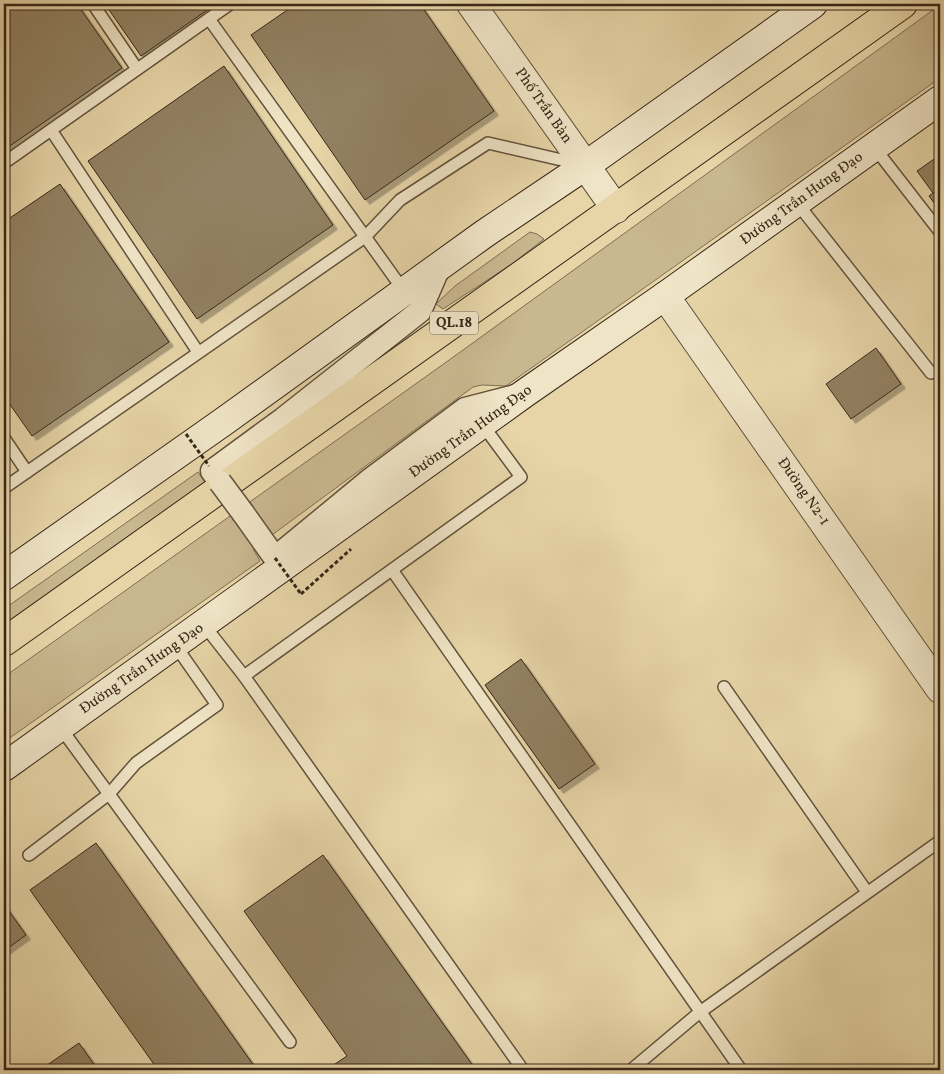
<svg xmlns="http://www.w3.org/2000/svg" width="944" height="1074" font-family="Vollkorn,serif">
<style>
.green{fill:#c9b78f;stroke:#7f6e53}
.building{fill:#928162;stroke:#352617;filter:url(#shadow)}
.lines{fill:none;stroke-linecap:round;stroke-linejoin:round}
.service-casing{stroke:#62523b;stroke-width:14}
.minor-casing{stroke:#62523b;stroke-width:25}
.tertiary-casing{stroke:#62523b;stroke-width:30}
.secondary-casing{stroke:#352617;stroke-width:30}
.trunk-casing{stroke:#352617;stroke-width:30}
.path{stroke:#352617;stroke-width:3;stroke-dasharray:4 2.5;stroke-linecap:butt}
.service{stroke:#efe4c6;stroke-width:11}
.minor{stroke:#efe4c6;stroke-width:22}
.tertiary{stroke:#efe4c6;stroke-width:28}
.secondary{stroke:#efe4c6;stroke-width:28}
.trunk{stroke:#e7d5a8;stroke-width:28}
.minor-bridge-casing{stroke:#62523b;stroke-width:25;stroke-linecap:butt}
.path-bridge{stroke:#352617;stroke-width:3;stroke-dasharray:4 2.5;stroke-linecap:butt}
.minor-bridge{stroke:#efe4c6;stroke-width:22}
.labels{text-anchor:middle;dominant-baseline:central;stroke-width:5;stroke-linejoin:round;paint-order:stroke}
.shield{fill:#efe4c6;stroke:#6d5f4c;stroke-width:1}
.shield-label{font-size:14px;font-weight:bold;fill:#352617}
.street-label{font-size:15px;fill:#352617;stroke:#efe4c6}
</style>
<defs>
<filter id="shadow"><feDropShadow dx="4.5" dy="4.5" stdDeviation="0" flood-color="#0004"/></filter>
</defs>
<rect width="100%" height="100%" fill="#e7d5a8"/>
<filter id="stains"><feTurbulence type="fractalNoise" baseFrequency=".004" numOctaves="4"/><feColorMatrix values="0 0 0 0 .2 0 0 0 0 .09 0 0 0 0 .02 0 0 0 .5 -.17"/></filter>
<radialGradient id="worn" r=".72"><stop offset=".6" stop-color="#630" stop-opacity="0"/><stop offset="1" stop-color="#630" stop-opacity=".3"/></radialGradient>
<g class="green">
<path d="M940,5V78L506,386L482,385L473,387L253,549L260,561L4,742V677L452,358Z"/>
<path d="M530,232L537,234L544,239L512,264L443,309L436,304L455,286Z"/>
<path d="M198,472L206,484L4,625V609Z"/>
</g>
<g class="building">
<path d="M4,4H77L122,68L4,150Z"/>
<path d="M105,4H216L141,56Z"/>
<path d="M296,4H420L494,111L365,200L251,35Z"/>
<path d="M224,66L333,225L197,319L88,161Z"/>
<path d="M937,157L940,162V188L933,193L917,171Z"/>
<path d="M60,184L169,342L32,436L4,396V222Z"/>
<path d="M940,188V211L929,196Z"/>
<path d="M876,348L901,384L851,419L826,384Z"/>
<path d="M521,659L595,764L559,789L485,685Z"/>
<path d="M96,843L257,1070H158L30,890Z"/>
<path d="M323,855L476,1070H326L347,1056L244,911Z"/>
<path d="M4,904L26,935L4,951Z"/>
<path d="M79,1043L98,1070H40Z"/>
</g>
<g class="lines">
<g class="service-casing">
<g id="service">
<path d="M93,4L137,69"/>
<path d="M209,19L404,291"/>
<path d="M51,130L198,352"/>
<path d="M874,147L940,232"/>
<path d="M4,163L230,4"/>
<path d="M797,203L931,373"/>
<path d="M4,438L27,472"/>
<path d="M4,488L365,237L400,200L488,143L579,164"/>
<path d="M392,570L741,1070"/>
<path d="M204,625L244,676L523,1070"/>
<path d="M244,676L521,477L482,424"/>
<path d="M724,687L867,892"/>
<path d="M60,727L290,1042"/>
<path d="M29,855L109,794L136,763L217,705L175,645"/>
<path d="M631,1070L700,1012L940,841"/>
</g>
</g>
<g class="minor-casing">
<g id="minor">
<path d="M220,482L212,471L283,419L420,311L440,265"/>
<path d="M243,513L275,558L371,479L465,409L515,396"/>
</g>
</g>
<g class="tertiary-casing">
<g id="tertiary">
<path d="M471,4L616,209"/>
<path d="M665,296L940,689"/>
</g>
</g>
<g class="secondary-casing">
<g id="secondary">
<path d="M4,576L223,422L484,234L585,166L813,4"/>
<path d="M4,767L525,393L665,296L940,100"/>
</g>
</g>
<g class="trunk-casing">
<path id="trunk" d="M4,642L903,4"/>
</g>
<path class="path" d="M301,594L351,549"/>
<use href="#service" class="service"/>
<use href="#minor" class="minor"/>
<use href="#tertiary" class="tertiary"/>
<use href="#secondary" class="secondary"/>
<use href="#trunk" class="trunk"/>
<g class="minor-bridge-casing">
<path id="minor-bridge" d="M220,482L243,513"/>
</g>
<g class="path-bridge">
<path d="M186,434L209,466"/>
<path d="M275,558L301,594"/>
</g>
<use href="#minor-bridge" class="minor-bridge"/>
</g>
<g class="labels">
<rect class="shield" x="430" y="311.5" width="48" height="23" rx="4"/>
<g class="shield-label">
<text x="454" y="323">QL.18</text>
</g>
<g class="street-label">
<text transform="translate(543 106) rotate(55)">Phố Trần Bàn</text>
<text transform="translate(802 199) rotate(-36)">Đường Trần Hưng Đạo</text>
<text transform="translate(471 432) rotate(-36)">Đường Trần Hưng Đạo</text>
<text transform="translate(803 492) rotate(55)">Đường N2-1</text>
<text transform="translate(142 669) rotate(-35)">Đường Trần Hưng Đạo</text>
</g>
</g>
<rect width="944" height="1074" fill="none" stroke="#e7d5a8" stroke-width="20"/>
<rect x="5" y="5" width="934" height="1064" fill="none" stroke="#352617" stroke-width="2.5"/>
<rect x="10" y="10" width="924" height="1054" fill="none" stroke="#352617"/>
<rect width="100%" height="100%" filter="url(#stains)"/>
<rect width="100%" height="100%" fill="url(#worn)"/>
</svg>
